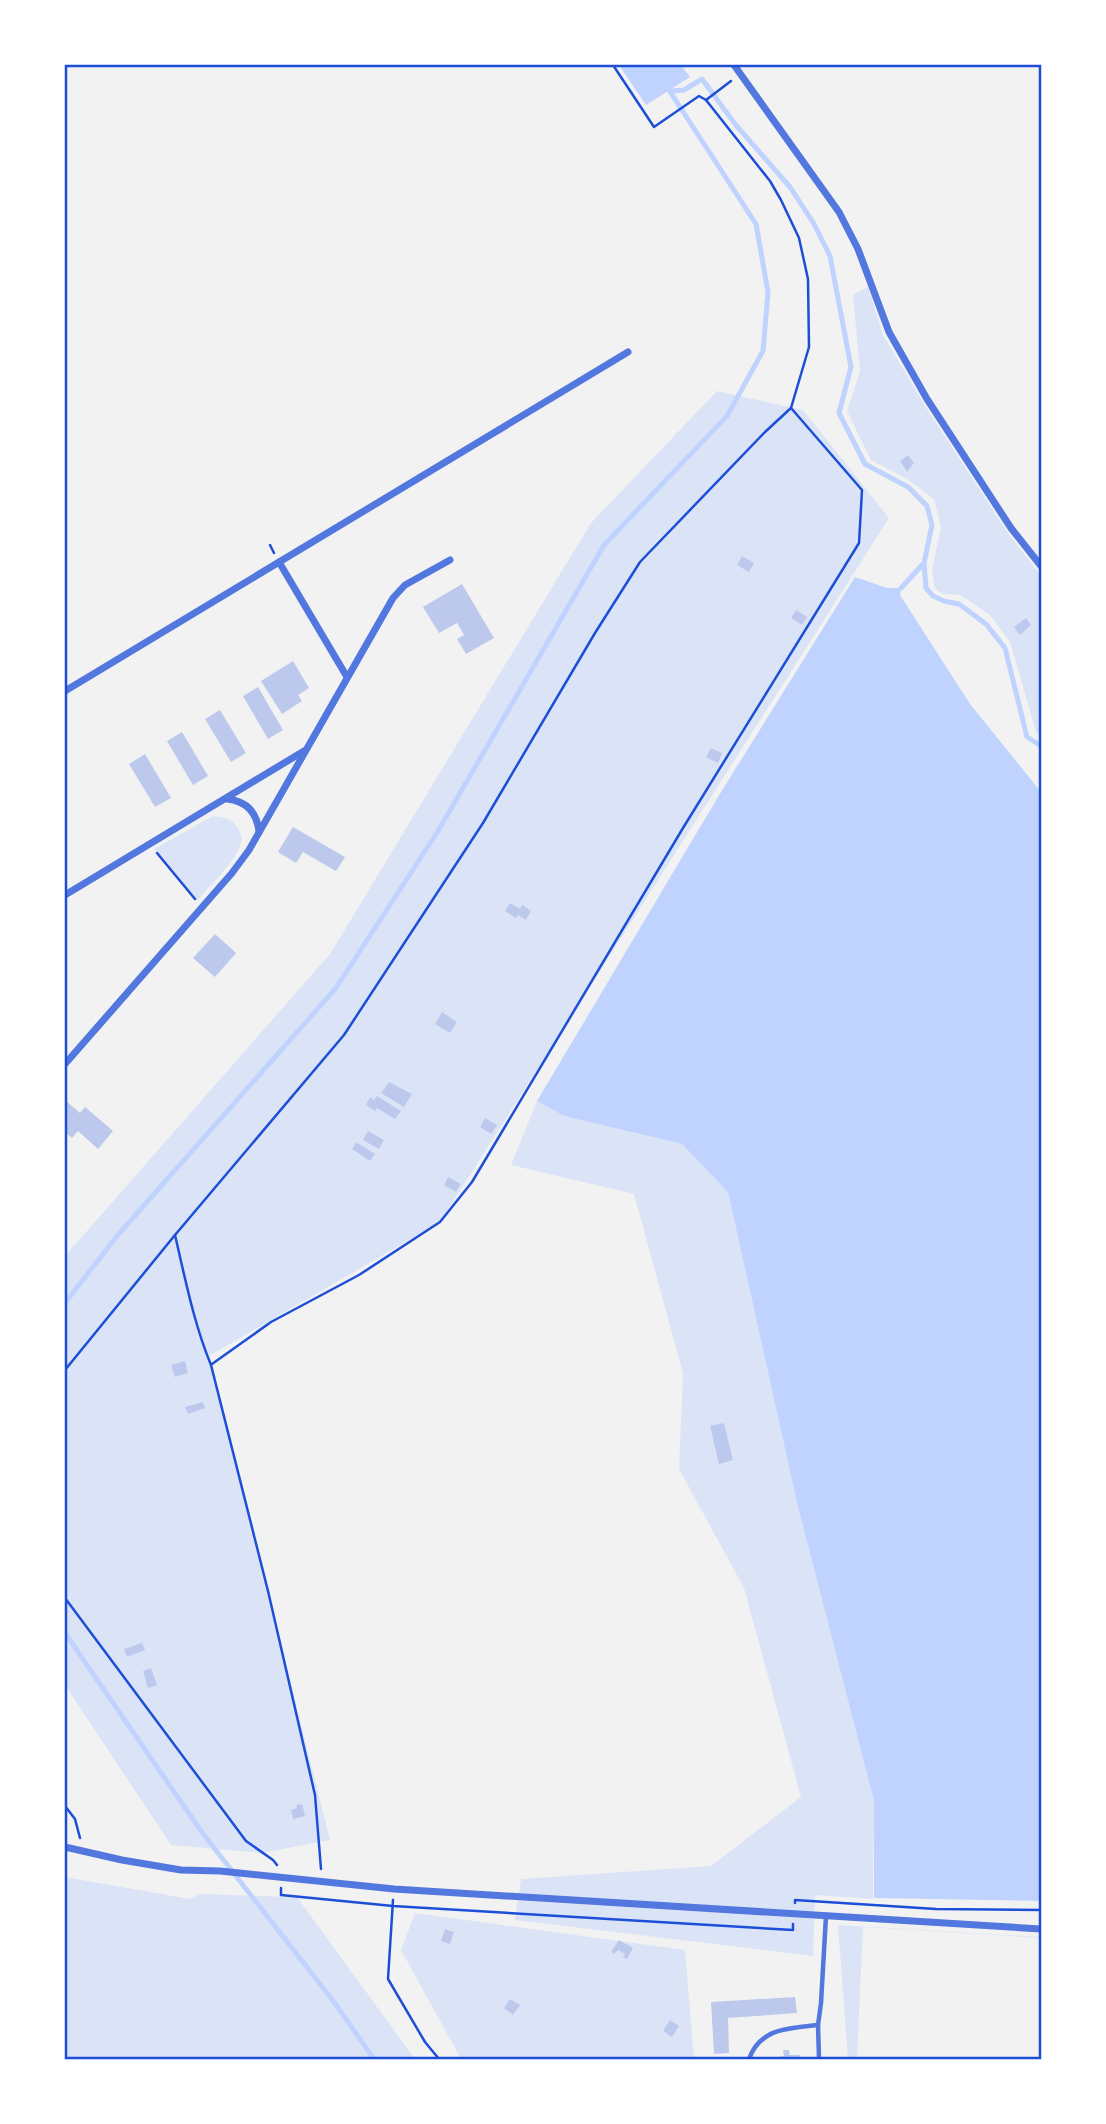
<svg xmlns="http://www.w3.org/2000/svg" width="1106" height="2124" font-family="'IBM Plex Serif',serif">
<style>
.green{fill:#dbe4f7}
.water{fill:#bfd3fe}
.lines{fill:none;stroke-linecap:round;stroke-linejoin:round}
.stream{stroke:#bfd3fe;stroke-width:5}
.building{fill:#bdc9ec}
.path{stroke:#1d4ed8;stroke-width:2.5}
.service{stroke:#5277de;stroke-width:4.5}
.minor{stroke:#5277de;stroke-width:7}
.neatline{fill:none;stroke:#1d4ed8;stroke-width:2.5}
</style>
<rect width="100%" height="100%" fill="#f2f2f2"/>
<g class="green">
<path d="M868,287L883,335L927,409L1006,530L1041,576V736L1036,732L1010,642L990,615L960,595L943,594L935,589L932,570L941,527L934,499L907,479L871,460L847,411L860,371L853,295Z"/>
<path d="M717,391L803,410L889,518L440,1222L209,1356L330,1840L262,1853L171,1845L65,1685V1256L330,954L591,523Z"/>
<path d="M213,816C223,817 231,818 237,827C240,831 243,837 241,843C239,857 207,889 197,901L154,849Z"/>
<path d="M537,1101L564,1116L682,1144L728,1191L797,1503L874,1801L873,1899L815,1895L813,1956L515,1920L521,1879L711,1866L801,1797L744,1588L679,1469L683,1373L634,1194L511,1165Z"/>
<path d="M65,1877L190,1899L200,1894L297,1897L415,2059H65Z"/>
<path d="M415,1913L685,1950L694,2059H461L401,1950Z"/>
<path d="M838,1925L1041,1937V1938L863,1927L857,2059H848Z"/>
</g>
<g class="water">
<path d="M619,65H681L690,77L646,105Z"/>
<path d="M855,577L887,588H901L900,595L970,704L1041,792V1901L874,1898V1801L797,1503L728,1192L682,1144L564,1116L537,1101L718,797Z"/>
</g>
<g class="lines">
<g class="stream">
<path d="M670,91L684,90L702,79L735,124L790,187L814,224L830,256L851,367L839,413L865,464L908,487L927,506L932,525L924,563L926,588L933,596L944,601L959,604L986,624L1005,648L1027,737L1041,746"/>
<path d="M901,588L924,563"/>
<path d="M65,1303L117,1236L336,988L438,831L604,545L727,416L763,351L768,292L756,224L667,87"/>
<path d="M65,1633L201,1831L334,2002L374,2059"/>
</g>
</g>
<g class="building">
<path d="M908,455L914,463L907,472L900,461Z"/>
<path d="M742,556L754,563L749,572L737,565Z"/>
<path d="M462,584L494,638L466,654L457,639L464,635L457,623L439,633L423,607Z"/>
<path d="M796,610L807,617L802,625L791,618Z"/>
<path d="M1026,618L1031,625L1020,635L1014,627Z"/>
<path d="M293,661L309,688L298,695L302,701L282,714L261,681Z"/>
<path d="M258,687L283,730L268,739L243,696Z"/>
<path d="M220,710L246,753L231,762L205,719Z"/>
<path d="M182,732L208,776L193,785L167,741Z"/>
<path d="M711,748L722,753L718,763L706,757Z"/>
<path d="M145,754L171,798L155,807L129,764Z"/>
<path d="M293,827L345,857L336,871L303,852L296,863L278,852Z"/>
<path d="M510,903L520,909L522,905L531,911L526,920L518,915L516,918L505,911Z"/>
<path d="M215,934L236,953L215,977L193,958Z"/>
<path d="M442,1012L457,1022L450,1033L435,1024Z"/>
<path d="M389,1082L412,1094L404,1107L381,1093Z"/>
<path d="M377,1096L401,1111L395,1119L377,1108L375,1111L366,1105L370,1097L374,1100Z"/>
<path d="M65,1100L80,1113L85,1107L113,1131L98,1149L78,1131L72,1138L65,1132Z"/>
<path d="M485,1118L497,1125L491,1134L480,1127Z"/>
<path d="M368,1131L384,1140L379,1149L363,1140Z"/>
<path d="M356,1142L375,1154L370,1161L352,1149Z"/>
<path d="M448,1177L461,1184L456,1192L444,1185Z"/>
<path d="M185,1361L188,1373L175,1377L171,1365Z"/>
<path d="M203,1402L205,1408L188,1414L185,1407Z"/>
<path d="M724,1423L733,1460L719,1464L710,1426Z"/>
<path d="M142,1643L145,1650L127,1657L124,1649Z"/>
<path d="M151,1668L157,1685L148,1688L143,1671Z"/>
<path d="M302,1804L305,1816L293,1819L291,1810L297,1808L296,1805Z"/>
<path d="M445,1929L454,1932L450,1944L441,1941Z"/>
<path d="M619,1940L633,1948L627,1959L623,1957L625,1954L618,1950L614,1954L611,1952Z"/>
<path d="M795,1997L797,2013L728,2018L729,2053L714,2054L711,2002Z"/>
<path d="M510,1999L520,2005L513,2015L504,2008Z"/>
<path d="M670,2020L679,2026L672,2037L663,2031Z"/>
<path d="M783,2050H789L790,2055H800L801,2059H771V2058L784,2056Z"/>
</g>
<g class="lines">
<g class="path">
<path d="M613,65L654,127L699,96L706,100L731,81"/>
<path d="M270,545L274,553"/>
<path d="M157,853L195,899"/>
<path d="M212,1364L271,1322L359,1275L440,1222L472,1182L683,828L859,543L862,490L791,408"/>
<path d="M65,1370L175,1235"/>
<path d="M65,1598L246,1841L273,1860L277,1865"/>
<path d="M65,1806L75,1819L80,1838"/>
<path d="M321,1869L315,1795L268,1591L211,1365C194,1324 185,1278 175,1235L344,1035L483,823L595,633L640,562L765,432L791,408L809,347L808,279L799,238L781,200L770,181L706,100"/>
<path d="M281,1888V1895L393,1906L793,1930V1924"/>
<path d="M393,1900L388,1979L425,2042L439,2059"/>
<path d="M795,1903V1900L936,1909L1041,1910"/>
</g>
<g class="service">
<path d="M749,2059C760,2028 789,2028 818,2025"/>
<path d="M819,2059L818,2025L821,2003L826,1916"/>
</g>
<g class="minor">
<path d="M734,65L839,212L858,249L889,332L927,399L1011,528L1041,566"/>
<path d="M279,562L347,677"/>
<path d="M65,691L628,352"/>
<path d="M227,799C246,801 257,812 259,832"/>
<path d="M65,895L304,751"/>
<path d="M65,1064L232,873L249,850L393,598L405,585L450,560"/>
<path d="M65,1847L122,1860L181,1870L220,1871L394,1889L1041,1929"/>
</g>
</g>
<rect width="1106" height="2124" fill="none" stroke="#ffffff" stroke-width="133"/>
<rect x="66" y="66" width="974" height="1992" class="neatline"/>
</svg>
